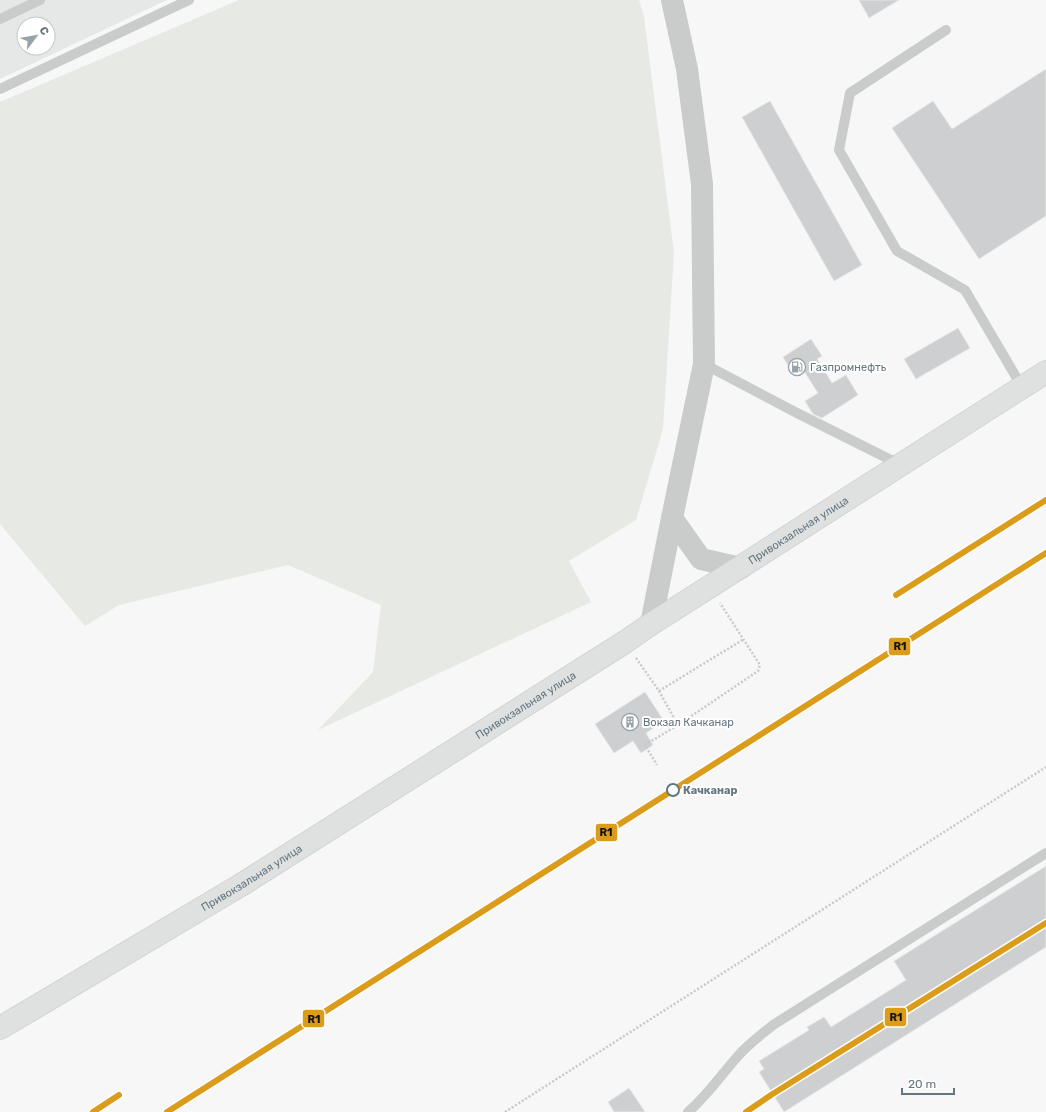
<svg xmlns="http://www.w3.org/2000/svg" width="1046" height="1112" font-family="Rubik,sans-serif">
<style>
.built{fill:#e6e8e7;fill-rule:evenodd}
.green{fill:#e6e9e4}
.building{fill:#cdcfd0;stroke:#e6e6e6}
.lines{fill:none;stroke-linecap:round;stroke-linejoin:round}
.primary-casing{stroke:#d3d4d5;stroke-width:24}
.path{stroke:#c8c9ca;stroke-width:2.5;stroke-dasharray:2 2;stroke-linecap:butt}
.service{stroke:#cacccc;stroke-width:10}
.tertiary{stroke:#cacccc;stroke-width:22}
.primary{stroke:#dfe0e0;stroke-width:22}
.rail-1-casing{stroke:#fff;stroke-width:9}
.rail-1{stroke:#da9c1a;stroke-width:6}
.stop-dot{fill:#fff;stroke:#647680;stroke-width:2}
.labels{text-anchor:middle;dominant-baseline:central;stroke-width:4;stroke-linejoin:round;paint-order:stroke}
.poi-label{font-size:11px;fill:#647680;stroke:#fff;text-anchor:start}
.street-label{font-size:11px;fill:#647680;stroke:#fff}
.stop-label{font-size:11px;font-weight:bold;fill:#647680;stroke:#fff;text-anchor:start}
.line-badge{stroke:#fff;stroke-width:1.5}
.pale-badge-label{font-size:11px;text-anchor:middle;font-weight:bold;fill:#111}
</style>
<rect width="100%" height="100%" fill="#f7f7f7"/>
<path class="built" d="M0,0H167L0,79ZM24,24H48V48H24Z"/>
<path class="green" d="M239,0H639L644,17L674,253L663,429L636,520L569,561L591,602L318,730L373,672L381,605L288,565L119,605L85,626L0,524V102Z"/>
<g class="building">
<path d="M859,0H899L869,18Z"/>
<path d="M1046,69V216L979,259L892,128L933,101L952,129Z"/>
<path d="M770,101L862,265L834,281L742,117Z"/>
<path d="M958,328L970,348L916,379L904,359Z"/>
<path d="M811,339L822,356L817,359L832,383L846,375L858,395L822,418L813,414L805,401L818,393L802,368L793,374L783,357Z"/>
<path d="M645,692L664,721L646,733L653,745L641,753L633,741L614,753L595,724Z"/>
<path d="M1046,866V947L784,1112L759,1072L764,1069L759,1061L809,1030L807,1027L824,1017L831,1027L906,980L894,961Z"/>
<path d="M629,1088L645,1112H614L608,1102Z"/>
</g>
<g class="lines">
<g class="primary-casing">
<g id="primary">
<path id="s1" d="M0,1028L241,885L625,642L651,624L1046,372"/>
</g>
</g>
<g class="path">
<path d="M636,658L659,691L678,725L645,745L657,765"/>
<path d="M659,691L744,639"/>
<path d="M678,725L758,671L760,665L720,603"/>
<path d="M505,1112L1046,767"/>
</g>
<g class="service">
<path d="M0,19L40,0"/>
<path d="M946,30L850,93L839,150L897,251L965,290L1022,387"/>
<path d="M0,89L189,0"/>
<path d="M704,364L797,413L901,465"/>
<path d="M688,1112C707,1096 721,1075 738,1056C748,1044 761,1035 773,1025L1046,853"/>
</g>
<g class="tertiary">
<path d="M672,518L701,559L741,568"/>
<path d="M651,624L672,518L704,364L702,184L687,69L672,0"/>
</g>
<use href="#primary" class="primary"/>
<g class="rail-1-casing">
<g id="rail-1">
<path d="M896,595L1046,500"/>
<path d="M93,1112L119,1095"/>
<path d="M167,1112L1046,553"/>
<path d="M746,1112L771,1095L1046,923"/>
</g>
</g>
<use href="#rail-1" class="rail-1"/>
</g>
<defs>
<g id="fuel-ring" transform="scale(0.9)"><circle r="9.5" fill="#fff" stroke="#97a3aa" stroke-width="1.5"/><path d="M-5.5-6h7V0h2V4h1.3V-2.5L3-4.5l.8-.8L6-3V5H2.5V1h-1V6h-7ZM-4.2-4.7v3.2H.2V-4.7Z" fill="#97a3aa"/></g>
<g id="building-ring" transform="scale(0.9)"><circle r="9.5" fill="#fff" stroke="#97a3aa" stroke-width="1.5"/><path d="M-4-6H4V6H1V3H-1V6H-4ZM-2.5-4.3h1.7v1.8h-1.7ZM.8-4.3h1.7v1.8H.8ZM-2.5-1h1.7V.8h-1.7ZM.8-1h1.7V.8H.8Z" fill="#97a3aa"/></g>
</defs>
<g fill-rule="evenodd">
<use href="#fuel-ring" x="797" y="367"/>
<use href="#building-ring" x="630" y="722"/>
</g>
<circle class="stop-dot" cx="673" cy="790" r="6"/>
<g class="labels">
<g class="poi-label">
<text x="810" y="367">Газпромнефть</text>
<text x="643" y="722">Вокзал Качканар</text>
</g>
<g class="street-label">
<text stroke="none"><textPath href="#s1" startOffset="941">Привокзальная улица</textPath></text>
<text stroke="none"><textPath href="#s1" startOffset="617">Привокзальная улица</textPath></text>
<text stroke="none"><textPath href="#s1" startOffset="293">Привокзальная улица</textPath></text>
</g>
<g class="stop-label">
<text x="683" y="790">Качканар</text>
</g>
</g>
<g class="line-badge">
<rect x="888" y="637" width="23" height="19" rx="4" fill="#da9c1a"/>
<rect x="595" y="823" width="23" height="19" rx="4" fill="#da9c1a"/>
<rect x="884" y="1007" width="23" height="20" rx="4" fill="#da9c1a"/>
<rect x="302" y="1009" width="23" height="19" rx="4" fill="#da9c1a"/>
</g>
<g class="pale-badge-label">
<text x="900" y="650">R1</text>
<text x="606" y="836">R1</text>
<text x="896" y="1021">R1</text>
<text x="314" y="1023">R1</text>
</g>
<g transform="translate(36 36) rotate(58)"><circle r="19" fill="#ffffff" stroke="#c1c8cc"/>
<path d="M0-3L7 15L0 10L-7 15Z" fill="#97a3aa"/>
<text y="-6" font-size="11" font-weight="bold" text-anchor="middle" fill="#647680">С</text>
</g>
<path d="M902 1088v6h52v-6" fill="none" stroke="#647680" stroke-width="2"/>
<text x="908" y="1088" font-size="12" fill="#647680" stroke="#ffffff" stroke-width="3" paint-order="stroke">20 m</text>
</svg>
